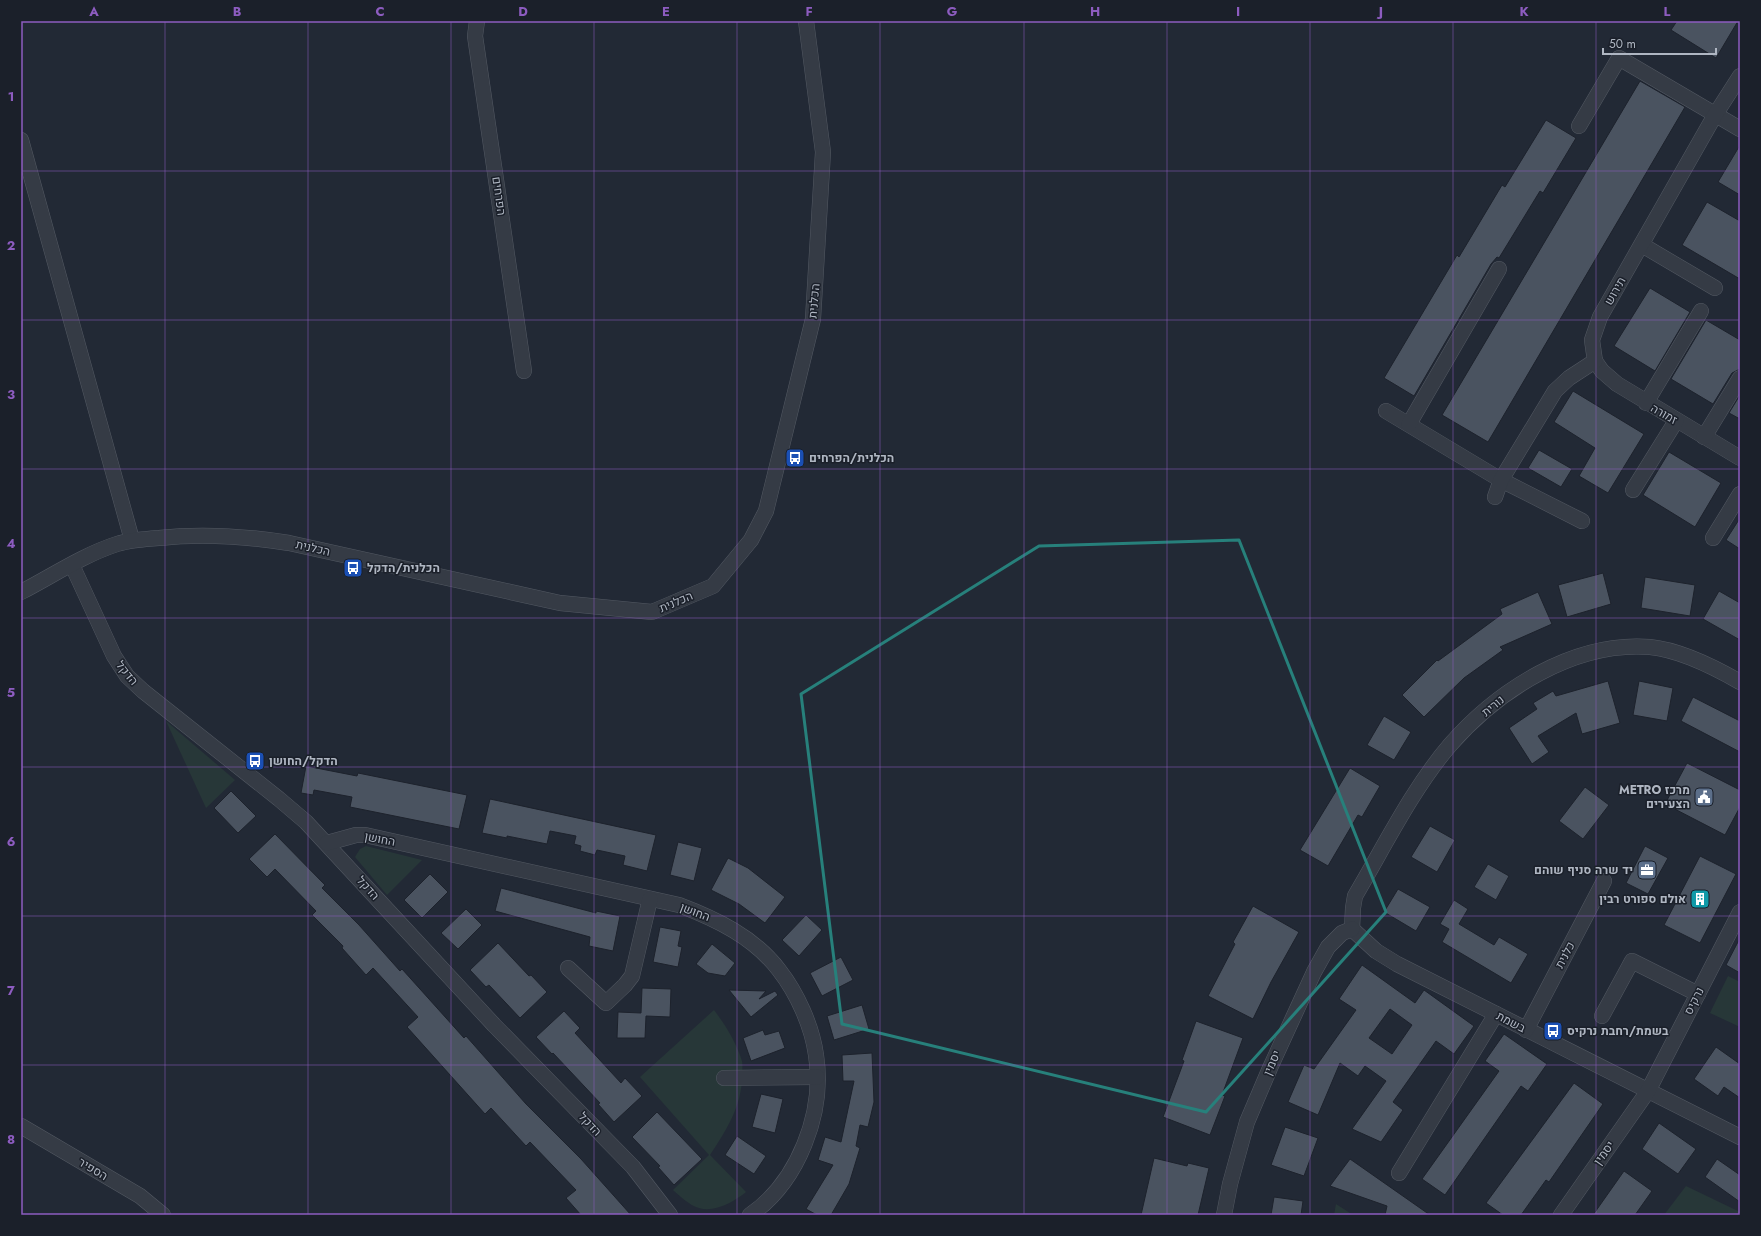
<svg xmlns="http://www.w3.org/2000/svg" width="1761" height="1236" font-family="Jost,Heebo,sans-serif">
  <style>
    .green { fill: #273738 }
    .building { fill: #4a5360; stroke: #1d222c; fill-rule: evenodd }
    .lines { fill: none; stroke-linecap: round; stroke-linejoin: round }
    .minor-casing { stroke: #535963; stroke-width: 16 }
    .minor { stroke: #353b45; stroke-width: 15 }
    .marked { fill: none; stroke: #27807b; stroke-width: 3; stroke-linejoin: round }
    .grid { fill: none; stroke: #8d5cc0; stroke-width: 1; stroke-opacity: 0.55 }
    .labels { text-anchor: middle; stroke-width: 3; stroke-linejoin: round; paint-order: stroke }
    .street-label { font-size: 12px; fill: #afb6c2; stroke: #1b202a }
    .poi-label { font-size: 12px; font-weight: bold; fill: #afb6c2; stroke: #1b202a; text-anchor: start }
    .neatline { fill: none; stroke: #8d5cc0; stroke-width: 1.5 }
    .grid-label { font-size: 13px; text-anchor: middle; font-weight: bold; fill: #8d5cc0 }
  </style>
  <rect width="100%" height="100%" fill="#222935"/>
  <g class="green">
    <polygon points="166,721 235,780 206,808"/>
    <polygon points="366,846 422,860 387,895 355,857 360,849"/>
    <polygon points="1728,976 1740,982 1740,1027 1710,1013"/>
    <path d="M714,1010C726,1026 736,1042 742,1061C743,1066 742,1072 742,1076C742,1106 726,1131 710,1155L746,1192C735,1201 715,1213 699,1208C689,1205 681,1197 673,1190L709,1155L640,1077Z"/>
    <polygon points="1686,1186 1740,1212 1740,1215 1664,1215"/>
    <polygon points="1336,1204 1353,1215 1334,1215"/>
  </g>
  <g class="building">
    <polygon points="1677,21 1738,21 1716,58 1671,30"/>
    <polygon points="1640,81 1685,107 1488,442 1442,415"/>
    <polygon points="1546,120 1576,138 1543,193 1540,191 1499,258 1497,257 1491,264 1414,396 1384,378 1457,255 1459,257 1502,185 1505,187"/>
    <polygon points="1740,145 1740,195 1718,182"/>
    <polygon points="1707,202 1740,221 1740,279 1682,245"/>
    <polygon points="1650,288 1690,312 1655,371 1614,346"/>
    <polygon points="1706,320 1740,340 1740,369 1732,373 1713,404 1671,379"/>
    <polygon points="1573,391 1644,434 1608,493 1579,476 1595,448 1554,422"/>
    <polygon points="1740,395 1740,419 1729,413"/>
    <polygon points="1539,450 1572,469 1561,487 1528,468"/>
    <polygon points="1669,452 1721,483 1695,527 1643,495"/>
    <polygon points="1740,518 1740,549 1726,540"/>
    <polygon points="1603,573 1611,604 1567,617 1558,585"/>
    <polygon points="1645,577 1695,585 1690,616 1641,608"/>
    <polygon points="1719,591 1740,603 1740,640 1703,619"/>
    <polygon points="1538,592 1552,624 1500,647 1503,650 1464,678 1424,717 1402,695 1437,660 1438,661 1502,614 1500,609"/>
    <polygon points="1608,681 1620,723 1582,734 1576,713 1538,736 1549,752 1532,764 1509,728 1537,709 1533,703 1553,691 1556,696"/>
    <polygon points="1639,681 1673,688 1667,721 1633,715"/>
    <polygon points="1693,697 1740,721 1740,752 1681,721"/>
    <polygon points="1384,716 1411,732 1394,760 1367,745"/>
    <polygon points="1687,763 1740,790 1740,807 1725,835 1665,804"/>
    <polygon points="306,766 357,776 358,773 467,795 459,829 350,807 352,797 314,790 313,795 301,793"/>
    <polygon points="1350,768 1380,786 1362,817 1358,815 1328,866 1300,850"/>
    <polygon points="1585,787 1609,805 1583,839 1559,821"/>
    <polygon points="231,791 256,816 238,833 214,808"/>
    <polygon points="490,799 656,835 647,871 623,865 625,856 597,850 595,855 580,851 581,846 574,844 576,836 550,831 547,844 507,836 507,838 482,833"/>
    <polygon points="1430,826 1455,840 1437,872 1411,857"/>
    <polygon points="275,834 325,885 322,888 359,925 400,971 402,969 464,1038 466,1036 526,1104 581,1159 631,1215 581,1215 566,1198 576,1190 530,1142 526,1146 491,1108 485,1114 407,1027 418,1017 373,968 366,975 342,948 343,946 312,915 316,911 275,869 267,877 249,859"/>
    <polygon points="678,842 702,848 694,881 670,875"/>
    <polygon points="1645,846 1668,858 1648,894 1626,883"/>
    <polygon points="1700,856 1736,874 1700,943 1664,925"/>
    <polygon points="728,858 748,868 785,897 765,923 739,904 711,890"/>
    <polygon points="1488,864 1509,876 1496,900 1474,887"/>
    <polygon points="430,874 448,892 422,918 404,900"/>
    <polygon points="501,888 596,913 596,911 620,916 613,951 589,946 590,937 495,911"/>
    <polygon points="1398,889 1430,907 1416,931 1384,912"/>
    <polygon points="1454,900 1468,909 1459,924 1494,945 1499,937 1528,954 1511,983 1442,942 1449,929 1440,924"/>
    <polygon points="1253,906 1299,932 1271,982 1253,1019 1208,996 1235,944 1233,942"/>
    <polygon points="466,909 482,925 458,949 441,933"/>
    <polygon points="806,915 822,930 799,956 782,940"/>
    <polygon points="660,927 681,931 678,946 682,947 678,967 653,962"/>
    <polygon points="1740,938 1740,973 1726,965"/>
    <polygon points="498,943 529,976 531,975 547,992 520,1018 489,985 486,987 470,970"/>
    <polygon points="712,944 735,963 725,976 708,973 696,964"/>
    <polygon points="841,957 853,980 822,996 810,973"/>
    <path d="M1362,965L1415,1003L1424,990L1474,1026L1454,1054L1436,1041L1393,1102L1403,1110L1381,1142L1352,1129L1386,1081L1365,1066L1358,1076L1340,1063L1318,1115L1288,1102L1304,1065L1314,1069L1356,1010L1339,999ZM1390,1009L1412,1025L1392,1054L1369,1038Z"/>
    <polygon points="642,988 671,989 670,1017 646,1016 645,1038 617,1038 618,1012 641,1013"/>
    <polygon points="729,990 766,991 759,999 775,991 778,995 751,1017"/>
    <polygon points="862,1005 869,1029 834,1040 827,1016"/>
    <polygon points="564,1011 580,1028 575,1033 621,1083 625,1078 642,1096 614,1122 598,1104 600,1103 553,1053 552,1054 536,1037"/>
    <polygon points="1196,1021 1243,1038 1222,1095 1225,1096 1210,1135 1163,1117 1184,1061 1182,1060"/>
    <polygon points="763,1030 765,1035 779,1031 785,1048 751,1061 743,1038"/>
    <polygon points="1504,1034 1547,1064 1528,1091 1521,1086 1445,1195 1422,1179 1499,1071 1485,1061"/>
    <polygon points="1716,1047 1740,1064 1740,1098 1724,1087 1718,1096 1694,1079"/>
    <polygon points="872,1053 874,1102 868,1127 860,1125 856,1146 860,1148 849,1184 831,1215 817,1215 806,1209 833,1165 818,1160 825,1137 841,1142 854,1081 843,1081 842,1055"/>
    <polygon points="1574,1083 1603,1104 1549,1182 1546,1180 1521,1215 1503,1215 1486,1203"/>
    <polygon points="761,1094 783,1099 775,1133 752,1127"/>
    <polygon points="657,1112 702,1159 674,1185 658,1167 660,1166 632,1137"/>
    <polygon points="1659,1123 1696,1149 1678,1174 1642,1149"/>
    <polygon points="1285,1127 1318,1138 1304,1176 1271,1165"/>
    <polygon points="737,1136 766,1156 754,1174 725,1155"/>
    <polygon points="1154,1158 1187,1166 1188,1163 1209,1168 1198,1215 1141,1215"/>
    <polygon points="1350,1159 1430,1215 1385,1215 1387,1206 1330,1186"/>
    <polygon points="1717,1159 1740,1175 1740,1202 1705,1177"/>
    <polygon points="1624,1171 1652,1191 1635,1215 1593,1215"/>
    <polygon points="1274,1197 1303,1201 1301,1215 1271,1215"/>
  </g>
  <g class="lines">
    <g class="minor-casing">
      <g id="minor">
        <polyline points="477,21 475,36 524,371"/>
        <polyline points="1579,126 1619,58 1740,129"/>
        <polyline points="21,140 132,540"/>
        <polyline points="1642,245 1715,288"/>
        <polyline points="1595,361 1602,371 1617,384 1740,458"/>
        <polyline points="1646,403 1701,311"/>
        <polyline points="1386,411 1501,480 1582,521"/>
        <polyline points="1409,424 1499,269"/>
        <polyline points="1704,437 1740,378"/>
        <polyline points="1633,490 1676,421"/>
        <polyline points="1495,497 1501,480 1555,391 1569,378 1595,361 1592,340 1600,317 1715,115 1740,76"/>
        <polyline points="1713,538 1740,494"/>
        <polyline points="72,565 114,656 127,676 143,691 279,799 306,822 494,1025 633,1167 670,1215"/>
        <path d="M21,592C52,576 83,555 117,544C130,540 144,539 159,538C203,533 245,536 289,543L560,603L652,612L713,586L751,540L766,511L813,319L823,152L806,21"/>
        <path d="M327,843L356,835H365L679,905C716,919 754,937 779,970C797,993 812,1026 816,1055C825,1113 798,1182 750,1215"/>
        <path d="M1352,929L1353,908L1355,896C1384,847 1413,788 1450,745C1498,690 1574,641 1650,647C1680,650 1714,667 1740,682"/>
        <polyline points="1352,929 1376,951 1397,964 1740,1137"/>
        <polyline points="568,968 606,1003 625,985 632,976 650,899"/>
        <polyline points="1602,1016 1632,961 1698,994"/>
        <polyline points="1526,1030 1604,881"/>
        <polyline points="724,1078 817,1077"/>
        <polyline points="21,1126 140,1196 163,1215"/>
        <polyline points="1399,1173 1496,1014"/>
        <polyline points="1224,1215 1230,1184 1247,1122 1270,1068 1314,972 1328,947 1342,933 1352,929"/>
        <polyline points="1561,1215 1648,1091 1740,912"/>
      </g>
    </g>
    <use href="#minor" class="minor"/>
  </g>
  <path class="marked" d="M1239,540L1386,912L1206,1112L842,1024L801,694L1039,546Z"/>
  <path class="grid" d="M165,21V1215M308,21V1215M451,21V1215M594,21V1215M737,21V1215M880,21V1215M1024,21V1215M1167,21V1215M1310,21V1215M1453,21V1215M1596,21V1215M21,171H1740M21,320H1740M21,469H1740M21,618H1740M21,767H1740M21,916H1740M21,1065H1740"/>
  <defs>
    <g id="bus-square" transform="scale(1)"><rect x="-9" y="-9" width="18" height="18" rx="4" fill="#1a4fb4" stroke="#1b202a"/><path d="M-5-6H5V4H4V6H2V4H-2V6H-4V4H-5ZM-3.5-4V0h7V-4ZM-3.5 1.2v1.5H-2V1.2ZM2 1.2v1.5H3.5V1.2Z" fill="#fff"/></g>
    <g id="civic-square" transform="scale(1)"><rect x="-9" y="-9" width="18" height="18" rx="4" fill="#5c6f8a" stroke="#1b202a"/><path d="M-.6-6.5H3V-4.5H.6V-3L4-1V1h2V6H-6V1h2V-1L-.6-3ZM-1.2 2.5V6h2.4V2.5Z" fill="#fff"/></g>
    <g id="office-square" transform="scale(1)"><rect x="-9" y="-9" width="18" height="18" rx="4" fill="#5c6f8a" stroke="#1b202a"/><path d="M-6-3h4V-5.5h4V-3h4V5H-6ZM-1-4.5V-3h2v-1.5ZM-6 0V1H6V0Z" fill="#fff"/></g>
    <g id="building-square" transform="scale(1)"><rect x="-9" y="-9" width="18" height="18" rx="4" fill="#0f9aa8" stroke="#1b202a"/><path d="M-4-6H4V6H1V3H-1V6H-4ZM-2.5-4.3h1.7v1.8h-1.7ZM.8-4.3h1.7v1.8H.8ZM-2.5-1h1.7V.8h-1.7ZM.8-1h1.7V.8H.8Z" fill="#fff"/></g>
  </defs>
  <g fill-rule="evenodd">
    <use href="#bus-square" x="795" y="458"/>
    <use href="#bus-square" x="353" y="568"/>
    <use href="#bus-square" x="255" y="761"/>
    <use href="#civic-square" x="1704" y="797"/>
    <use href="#office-square" x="1647" y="870"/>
    <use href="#building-square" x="1700" y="899"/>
    <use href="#bus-square" x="1553" y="1031"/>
  </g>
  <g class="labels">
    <g class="street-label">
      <text transform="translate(499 196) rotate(82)" y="4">הפרחים</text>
      <text transform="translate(1615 291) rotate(-60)" y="4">תירוש</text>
      <text transform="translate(814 301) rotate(-85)" y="4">הכלנית</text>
      <text transform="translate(1664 414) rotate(30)" y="4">זמורה</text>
      <text transform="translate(313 548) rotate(13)" y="4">הכלנית</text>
      <text transform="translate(676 602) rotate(-23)" y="4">הכלנית</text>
      <text transform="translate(127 673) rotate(51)" y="4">הדקל</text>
      <text transform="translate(1493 706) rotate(-40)" y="4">נורית</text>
      <text transform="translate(380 839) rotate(11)" y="4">החושן</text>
      <text transform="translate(368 888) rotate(48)" y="4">הדקל</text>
      <text transform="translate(695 912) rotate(21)" y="4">החושן</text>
      <text transform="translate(1565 955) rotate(-62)" y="4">כלנית</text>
      <text transform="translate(1694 1001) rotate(-63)" y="4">נרקיס</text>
      <text transform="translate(1511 1022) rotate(27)" y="4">בשמת</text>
      <text transform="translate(1272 1063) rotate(-66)" y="4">יסמין</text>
      <text transform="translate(590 1124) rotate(46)" y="4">הדקל</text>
      <text transform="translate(1604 1153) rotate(-55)" y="4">יסמין</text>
      <text transform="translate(93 1169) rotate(31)" y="4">הספיר</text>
    </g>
    <g class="poi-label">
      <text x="809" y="462">הכלנית/הפרחים</text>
      <text x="367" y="572">הכלנית/הדקל</text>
      <text x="269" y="765">הדקל/החושן</text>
      <text x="1690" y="794" text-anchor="end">METRO מרכז<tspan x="1690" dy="14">הצעירים</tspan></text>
      <text x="1633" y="874" text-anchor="end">יד שרה סניף שוהם</text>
      <text x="1686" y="903" text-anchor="end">אולם ספורט רבין</text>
      <text x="1567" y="1035">בשמת/רחבת נרקיס</text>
    </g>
  </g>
  <rect width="1761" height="1236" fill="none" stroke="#1b202a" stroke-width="44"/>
  <path d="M1603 48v6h113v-6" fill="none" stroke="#afb6c2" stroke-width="2"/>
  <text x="1609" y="48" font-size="12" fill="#afb6c2" stroke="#1b202a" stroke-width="3" paint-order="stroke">50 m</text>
  <rect x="22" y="22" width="1717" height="1192" class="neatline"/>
  <g class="grid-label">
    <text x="94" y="16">A</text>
    <text x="237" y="16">B</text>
    <text x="380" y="16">C</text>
    <text x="523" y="16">D</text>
    <text x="666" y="16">E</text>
    <text x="809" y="16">F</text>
    <text x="952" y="16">G</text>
    <text x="1095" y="16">H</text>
    <text x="1238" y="16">I</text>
    <text x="1381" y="16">J</text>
    <text x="1524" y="16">K</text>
    <text x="1667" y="16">L</text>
    <text x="11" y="101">1</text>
    <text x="11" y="250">2</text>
    <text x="11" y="399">3</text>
    <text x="11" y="548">4</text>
    <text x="11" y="697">5</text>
    <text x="11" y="846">6</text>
    <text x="11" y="995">7</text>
    <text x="11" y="1144">8</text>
  </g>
</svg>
